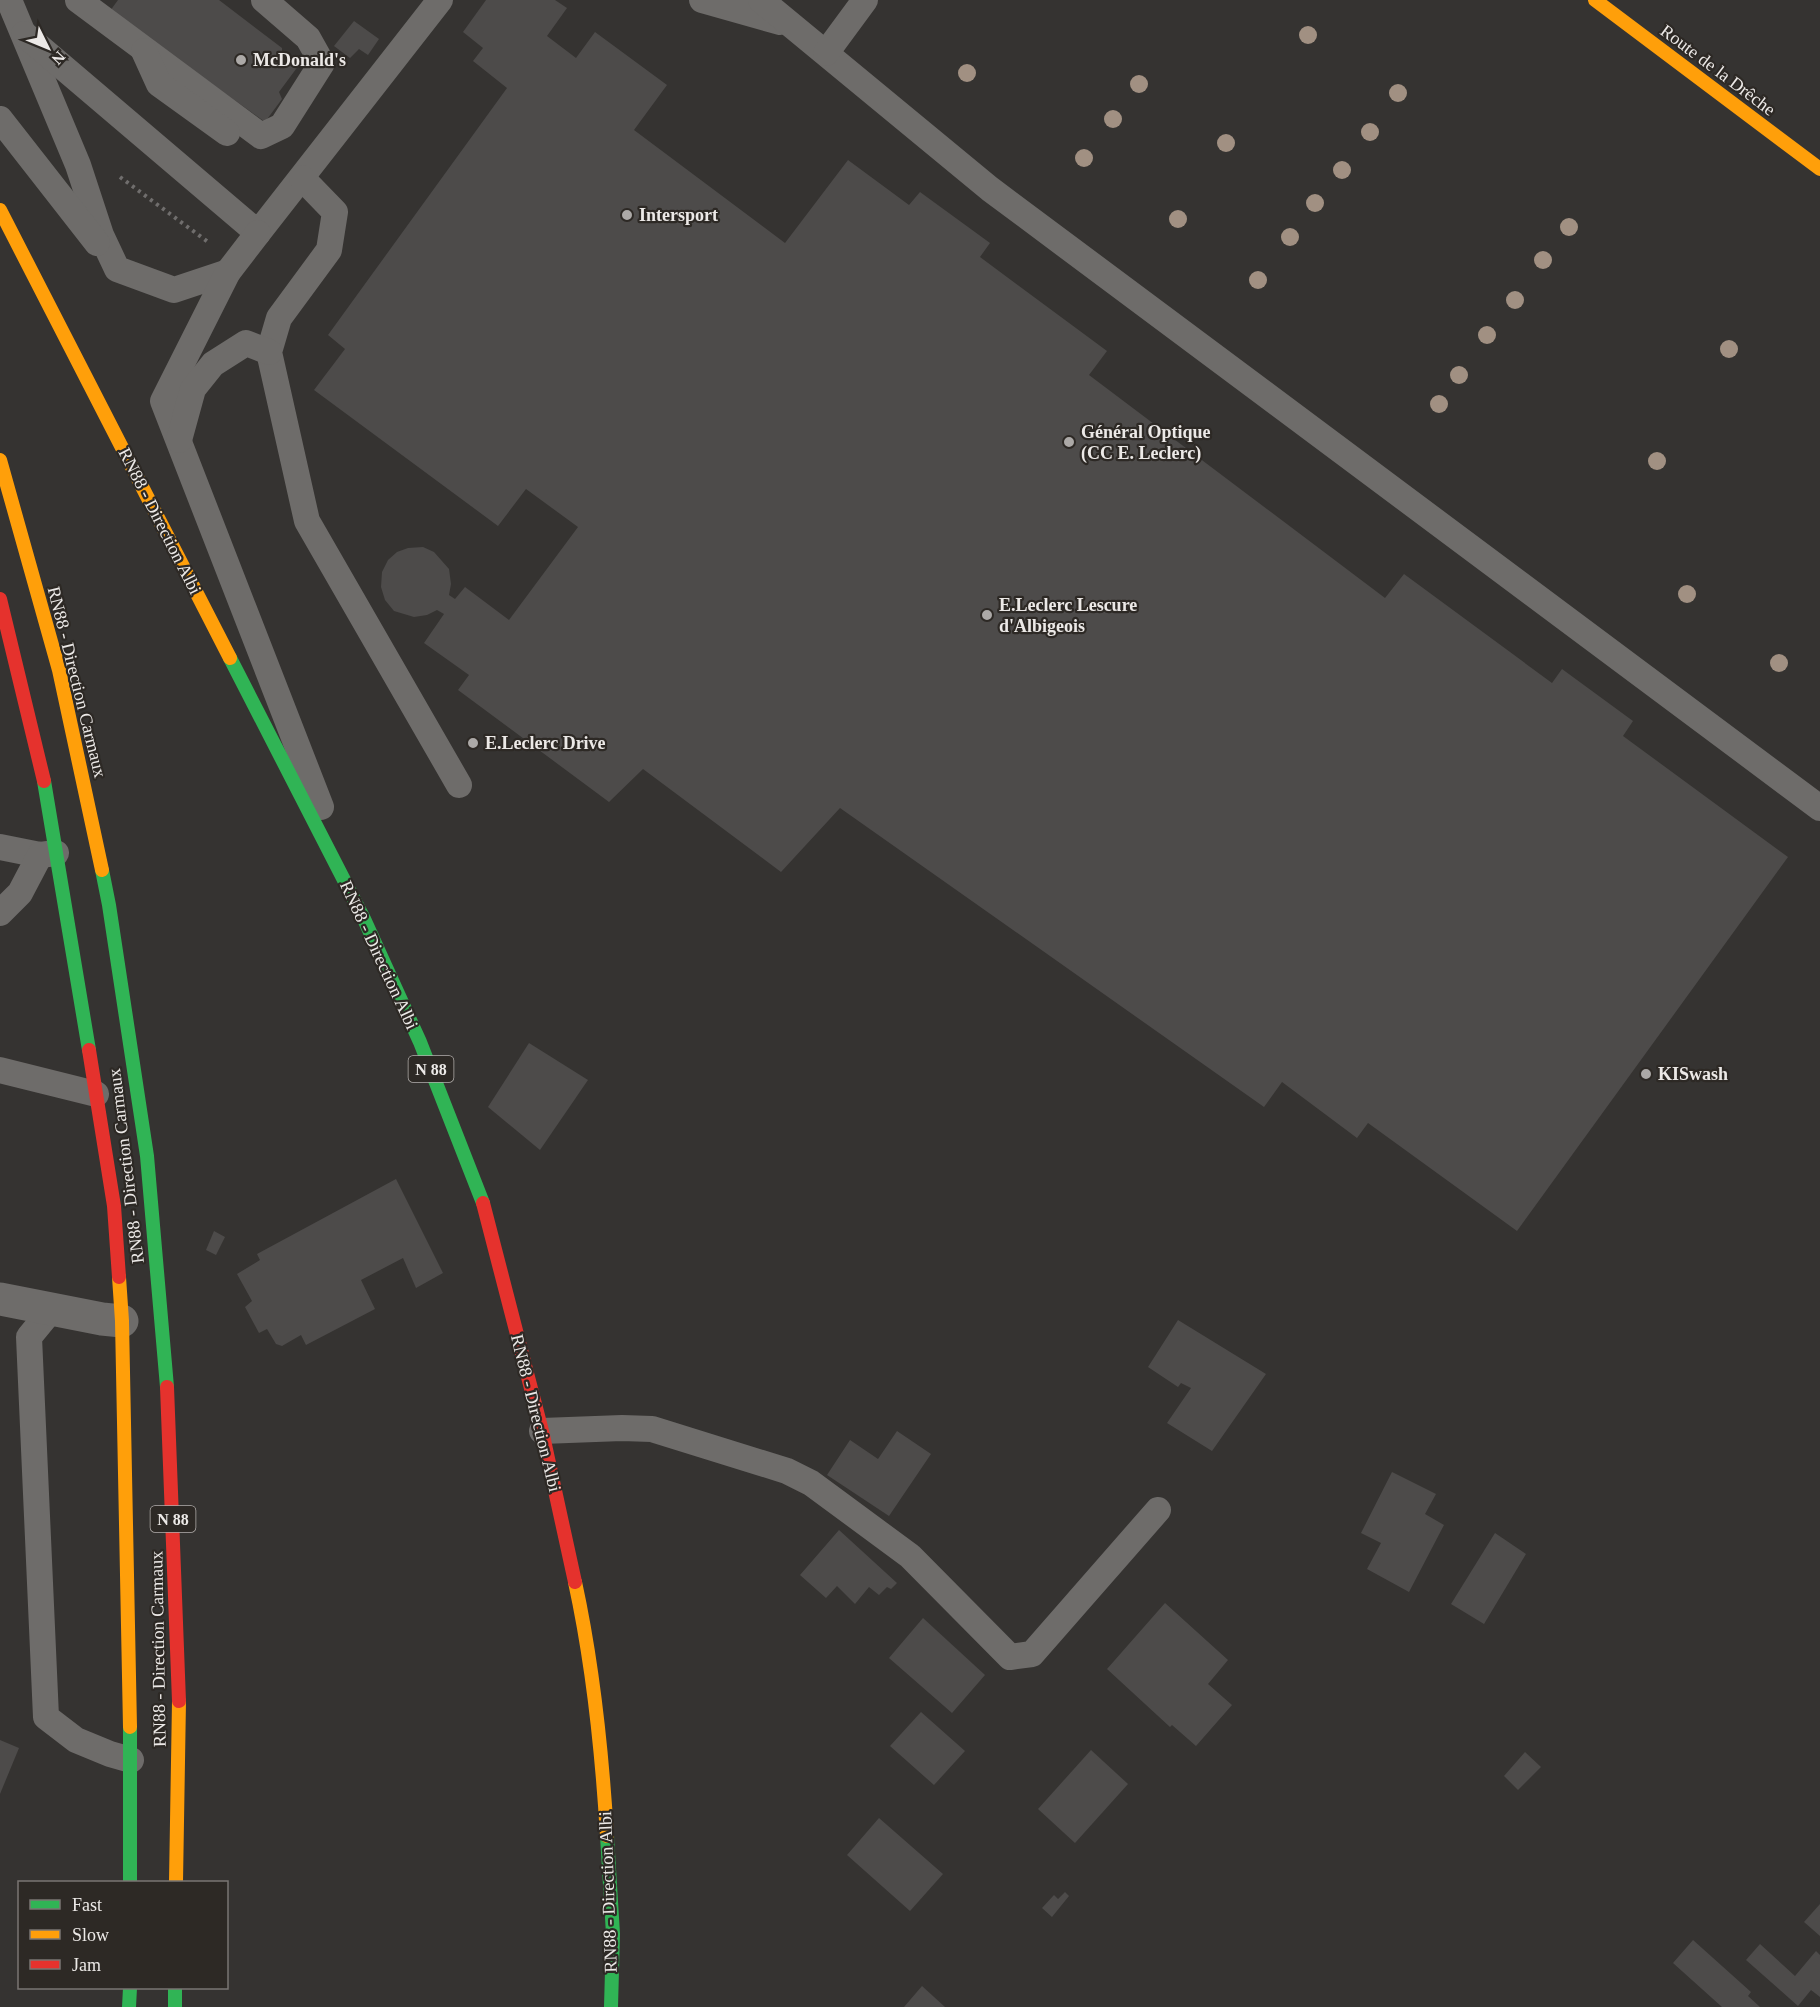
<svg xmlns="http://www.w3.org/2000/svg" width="1820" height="2007" font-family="Georgia,serif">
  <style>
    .building { fill: #4d4b4a }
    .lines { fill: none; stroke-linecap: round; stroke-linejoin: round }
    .path { stroke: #706e6d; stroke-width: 4; stroke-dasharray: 3 4.5; stroke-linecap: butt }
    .lane { stroke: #6e6c6a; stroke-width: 26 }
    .street { stroke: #6e6c6a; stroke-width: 33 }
    .fast { stroke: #30b455; stroke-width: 14 }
    .slow { stroke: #ff9f0a; stroke-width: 14 }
    .jam { stroke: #e5322d; stroke-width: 14 }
    .tree { fill: #a19082 }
    .poi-dot { fill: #aca9a7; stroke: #2d2925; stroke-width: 2 }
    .labels { text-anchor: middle; stroke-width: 4.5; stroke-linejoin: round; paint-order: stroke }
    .shield { fill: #2d2925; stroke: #b3afad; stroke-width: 1.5 }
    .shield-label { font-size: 16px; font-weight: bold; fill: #ece9e7 }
    .poi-label { font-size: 18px; font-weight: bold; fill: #ece9e7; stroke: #2d2925; text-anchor: start }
    .street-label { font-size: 18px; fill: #ece9e7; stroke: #2d2925 }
  </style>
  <rect width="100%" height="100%" fill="#353331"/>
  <g class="building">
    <polygon points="118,0 219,0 282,48 282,52 299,65 279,92 282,99 265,122 110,11"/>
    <polygon points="486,0 555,0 567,8 547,36 576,58 595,32 667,85 634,130 785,243 848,160 909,205 920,192 990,243 980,257 1107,351 1089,375 1385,598 1404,574 1552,683 1562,669 1633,721 1623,736 1788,857 1517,1231 1368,1123 1357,1138 1282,1082 1264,1107 840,808 781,872 643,769 609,802 458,690 469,675 424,643 444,614 437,610 427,615 414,617 394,611 385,600 381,587 382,572 388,560 397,552 408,548 423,547 434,552 449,569 451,584 449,595 455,599 465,587 509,620 578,527 526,489 498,526 314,390 345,349 328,335 507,88 473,61 483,48 463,32"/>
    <polygon points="354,21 379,39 368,55 359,49 350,58 334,46"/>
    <polygon points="529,1043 588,1080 540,1150 488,1107"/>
    <polygon points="396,1179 443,1273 416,1288 403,1258 361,1280 375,1309 306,1345 301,1335 282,1346 276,1344 267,1329 259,1333 245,1307 252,1301 237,1274 260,1260 257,1254"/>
    <polygon points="214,1231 225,1237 216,1255 206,1250"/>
    <polygon points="1178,1320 1266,1374 1212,1451 1167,1423 1191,1388 1181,1383 1178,1387 1148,1367"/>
    <polygon points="897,1431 931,1454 889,1516 827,1475 850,1440 878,1459"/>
    <polygon points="1392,1472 1436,1494 1425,1514 1444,1525 1409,1592 1367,1569 1381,1543 1361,1533"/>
    <polygon points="839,1530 897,1583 891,1589 887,1587 879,1595 869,1587 855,1604 837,1586 826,1598 800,1575"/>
    <polygon points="1495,1533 1526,1554 1484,1624 1451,1604"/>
    <polygon points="1165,1603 1228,1660 1208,1684 1232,1705 1196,1746 1172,1725 1170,1727 1107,1669"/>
    <polygon points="923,1618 985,1675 952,1713 889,1658"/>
    <polygon points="921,1712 965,1751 934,1785 890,1746"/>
    <polygon points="0,1740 19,1748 0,1794"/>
    <polygon points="1091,1750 1128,1784 1075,1843 1038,1809"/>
    <polygon points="1525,1752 1541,1767 1518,1790 1504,1776"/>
    <polygon points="879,1818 943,1874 910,1911 847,1855"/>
    <polygon points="1065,1892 1069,1896 1052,1917 1042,1908 1054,1895 1058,1899"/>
    <polygon points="1820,1904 1820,1936 1804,1922"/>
    <polygon points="1693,1940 1751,1992 1748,1996 1760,2007 1722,2007 1673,1963"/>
    <polygon points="1760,1944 1795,1976 1816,1951 1820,1955 1820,1997 1811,1990 1798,2006 1746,1960"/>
    <polygon points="922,1986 945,2007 904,2007"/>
  </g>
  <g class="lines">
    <polyline class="path" points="120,177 208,242"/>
    <g class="lane">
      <polyline points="9,0 78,165 101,235 117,269 174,290 228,272"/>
      <polyline points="78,0 261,136 282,126 322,63 308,38 264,0"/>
      <polyline points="702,0 780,22"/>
      <polyline points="761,0 990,189 1820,808"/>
      <polyline points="24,34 258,233 440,0"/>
      <polyline points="144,51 159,84 227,133"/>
      <polyline points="826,53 865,0"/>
      <polyline points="0,119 97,243"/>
      <polyline points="302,178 335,212 329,250 279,318 269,352 307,521 459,785"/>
      <polyline points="258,233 228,272 163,401 321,807"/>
      <polyline points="179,440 193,389 213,364 246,343 269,352"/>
      <polyline points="0,847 40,855 56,853"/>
      <polyline points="0,913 20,893 40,855"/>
      <polyline points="0,1070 96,1094"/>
      <polyline points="52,1309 29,1337 46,1717 76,1740 110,1754 131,1760"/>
      <polyline points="542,1431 622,1428 652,1429 787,1471 811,1483 910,1556 1010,1657 1032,1654 1158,1510"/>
    </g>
    <polyline class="street" points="0,1299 102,1319 122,1321"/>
    <g class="fast">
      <polyline points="230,658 364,919 420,1042 483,1203"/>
      <polyline points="44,781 89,1050"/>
      <polyline points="102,870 109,905 147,1156 167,1387"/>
      <polyline points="607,1836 613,1934 611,2007"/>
      <polyline points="130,1882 130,1727"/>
      <polyline points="175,1988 175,2007"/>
      <polyline points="129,2007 130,1988"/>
    </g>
    <g class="slow">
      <polyline points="1595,0 1820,169"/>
      <polyline points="0,210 230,658"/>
      <polyline points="0,460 59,670 102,870"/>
      <polyline points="119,1277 122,1321 130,1727"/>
      <path d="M575,1582C593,1665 602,1751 607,1836"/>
      <polyline points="176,1882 179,1701"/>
    </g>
    <g class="jam">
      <polyline points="0,599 44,781"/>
      <polyline points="89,1050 114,1206 119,1277"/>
      <polyline points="483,1203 542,1431 575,1582"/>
      <polyline points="167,1387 179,1701"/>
    </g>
  </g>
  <g class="tree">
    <circle cx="1308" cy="35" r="9"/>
    <circle cx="967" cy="73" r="9"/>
    <circle cx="1139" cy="84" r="9"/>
    <circle cx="1398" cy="93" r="9"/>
    <circle cx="1113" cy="119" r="9"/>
    <circle cx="1370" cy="132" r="9"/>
    <circle cx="1226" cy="143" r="9"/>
    <circle cx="1084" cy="158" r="9"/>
    <circle cx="1342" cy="170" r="9"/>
    <circle cx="1315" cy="203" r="9"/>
    <circle cx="1178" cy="219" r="9"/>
    <circle cx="1569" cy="227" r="9"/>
    <circle cx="1290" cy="237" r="9"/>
    <circle cx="1543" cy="260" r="9"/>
    <circle cx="1258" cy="280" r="9"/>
    <circle cx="1515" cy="300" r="9"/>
    <circle cx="1487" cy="335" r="9"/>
    <circle cx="1729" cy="349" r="9"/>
    <circle cx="1459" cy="375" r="9"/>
    <circle cx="1439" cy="404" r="9"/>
    <circle cx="1657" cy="461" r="9"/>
    <circle cx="1687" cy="594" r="9"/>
    <circle cx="1779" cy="663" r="9"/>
  </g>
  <g class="poi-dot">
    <circle cx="241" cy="60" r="6"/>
    <circle cx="627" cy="215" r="6"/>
    <circle cx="1069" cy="442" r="6"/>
    <circle cx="987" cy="615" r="6"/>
    <circle cx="473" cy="743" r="6"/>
    <circle cx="1646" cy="1074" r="6"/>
  </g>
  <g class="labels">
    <g class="shield">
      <rect x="408.5" y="1056" width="45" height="26" rx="4.5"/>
      <rect x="150.5" y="1506" width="45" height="26" rx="4.5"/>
    </g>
    <g class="shield-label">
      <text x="431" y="1075">N 88</text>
      <text x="173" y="1525">N 88</text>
    </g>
    <g class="poi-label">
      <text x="253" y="66">McDonald's</text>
      <text x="639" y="221">Intersport</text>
      <text x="1081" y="438">Général Optique<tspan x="1081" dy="21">(CC E. Leclerc)</tspan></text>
      <text x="999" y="611">E.Leclerc Lescure<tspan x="999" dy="21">d'Albigeois</tspan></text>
      <text x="485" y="749">E.Leclerc Drive</text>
      <text x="1658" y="1080">KISwash</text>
    </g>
    <g class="street-label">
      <text transform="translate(1718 70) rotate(37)" y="6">Route de la Drêche</text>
      <text transform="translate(160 521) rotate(63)" y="6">RN88 - Direction Albi</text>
      <text transform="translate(77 682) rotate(76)" y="6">RN88 - Direction Carmaux</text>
      <text transform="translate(379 955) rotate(65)" y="6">RN88 - Direction Albi</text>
      <text transform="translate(126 1166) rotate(-97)" y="6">RN88 - Direction Carmaux</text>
      <text transform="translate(536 1413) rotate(76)" y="6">RN88 - Direction Albi</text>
      <text transform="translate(158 1649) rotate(-91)" y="6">RN88 - Direction Carmaux</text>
      <text transform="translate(608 1892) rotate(-92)" y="6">RN88 - Direction Albi</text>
    </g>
  </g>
  <rect x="18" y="1881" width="210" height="108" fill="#2d2925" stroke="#797673" stroke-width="1.5"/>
  <rect x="30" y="1900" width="30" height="9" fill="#30b455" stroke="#797673" stroke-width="1.5"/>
  <text x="72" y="1911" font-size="18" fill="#ece9e7">Fast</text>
  <rect x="30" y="1930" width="30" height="9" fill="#ff9f0a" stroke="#797673" stroke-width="1.5"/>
  <text x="72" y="1941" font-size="18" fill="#ece9e7">Slow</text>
  <rect x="30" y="1960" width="30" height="9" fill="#e5322d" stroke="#797673" stroke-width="1.5"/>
  <text x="72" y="1971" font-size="18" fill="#ece9e7">Jam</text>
  <g transform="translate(48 48) rotate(133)" stroke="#2d2925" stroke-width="4.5" paint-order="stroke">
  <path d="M0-4.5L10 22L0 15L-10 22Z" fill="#ece9e7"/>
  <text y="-9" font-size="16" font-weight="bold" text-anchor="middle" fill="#ece9e7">N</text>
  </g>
</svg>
